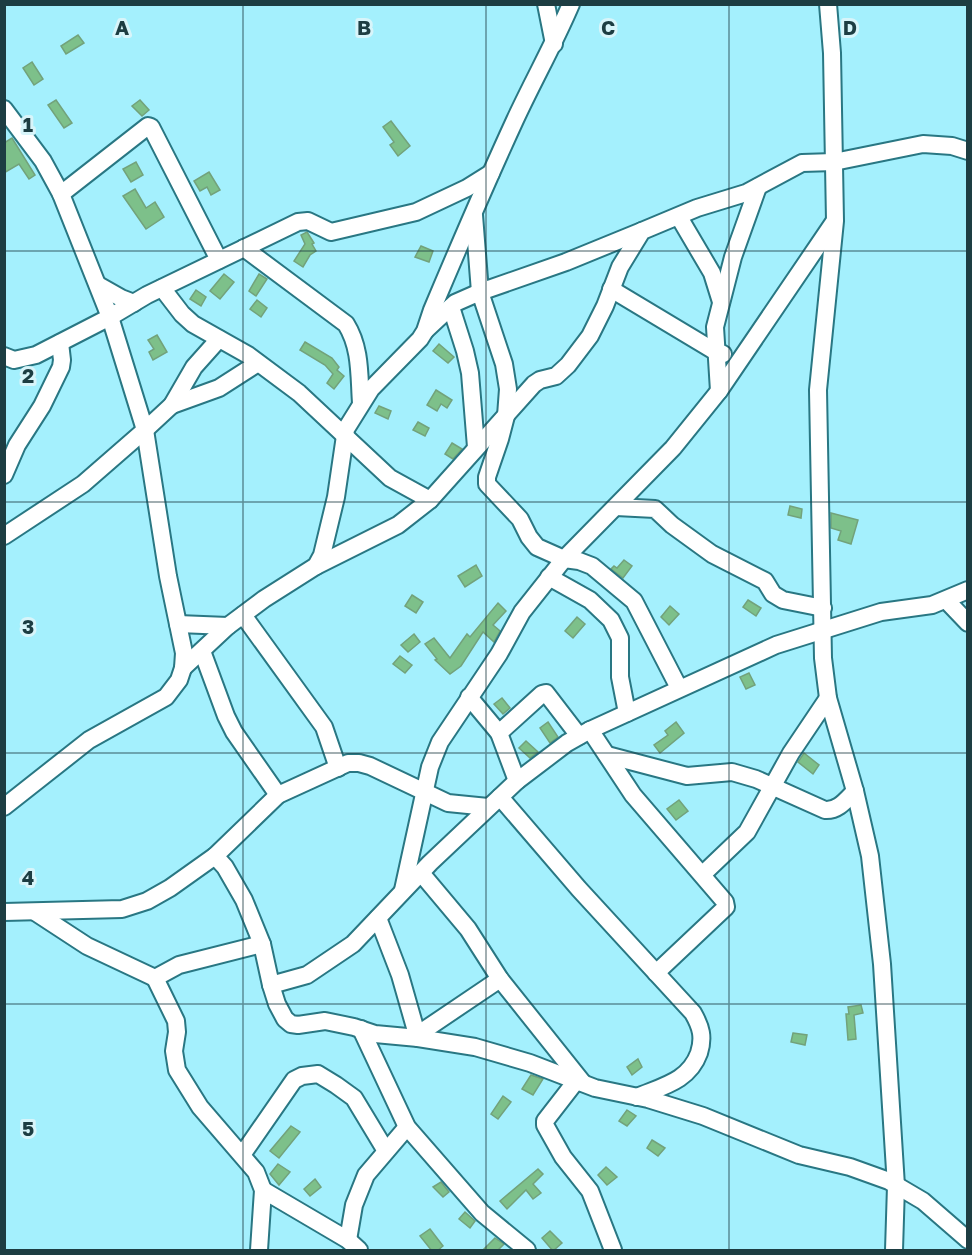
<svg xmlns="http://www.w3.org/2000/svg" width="972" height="1255" font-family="'Golos Text',sans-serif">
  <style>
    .building { fill: #7dc08a; stroke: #72a27b; stroke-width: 1.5 }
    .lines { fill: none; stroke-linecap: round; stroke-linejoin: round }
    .minor-casing { stroke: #297783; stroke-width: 20 }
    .minor { stroke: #fff; stroke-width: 16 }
    .grid { fill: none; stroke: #1d3d42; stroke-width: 1.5; stroke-opacity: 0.55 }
    .grid-label { font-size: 20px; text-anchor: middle; font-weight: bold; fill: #1d3d42; stroke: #d8f5fa; stroke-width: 6; stroke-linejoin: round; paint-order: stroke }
  </style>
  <rect width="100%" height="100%" fill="#a4f0fd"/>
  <g class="building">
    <polygon points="78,35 84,43 66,54 61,46"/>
    <polygon points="32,62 43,79 34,85 23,68"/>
    <polygon points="56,100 72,123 64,128 48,105"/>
    <polygon points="140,100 149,110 142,116 132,106"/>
    <polygon points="391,121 410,146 398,156 390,145 394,142 383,127"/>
    <polygon points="12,138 35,175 29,179 19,164 4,173 4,143"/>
    <polygon points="136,162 143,175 131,182 123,169"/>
    <polygon points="209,172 220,190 211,195 207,187 200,191 194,181"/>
    <polygon points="135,189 146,208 155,202 164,217 146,229 123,196"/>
    <polygon points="307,232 314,243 312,244 316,251 310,255 303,267 294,261 305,244 301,235"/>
    <polygon points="421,246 433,251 429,262 415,257"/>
    <polygon points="224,274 234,282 220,299 210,291"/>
    <polygon points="259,274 267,279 256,296 249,291"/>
    <polygon points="196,290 206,297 201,306 190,299"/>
    <polygon points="257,300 267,308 261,317 250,309"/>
    <polygon points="157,335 167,352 153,360 149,352 154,349 148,340"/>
    <polygon points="305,342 332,358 339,367 337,370 344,376 334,389 327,383 333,374 325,365 300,350"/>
    <polygon points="439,344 454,357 448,363 433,351"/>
    <polygon points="436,390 452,400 447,408 441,404 437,411 427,405"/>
    <polygon points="379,406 391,411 388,419 375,413"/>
    <polygon points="418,422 429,428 425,436 413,430"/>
    <polygon points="452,443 462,449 453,459 445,454"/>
    <polygon points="790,506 802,509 801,518 788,515"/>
    <polygon points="831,513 858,520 851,544 838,540 841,531 831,528"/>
    <polygon points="624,560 632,566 623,578 611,569 614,566 617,568"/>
    <polygon points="476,565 482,576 465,587 458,576"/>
    <polygon points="412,595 423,602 416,613 405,606"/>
    <polygon points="748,600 761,608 756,616 743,607"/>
    <polygon points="498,603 506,611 493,625 500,631 494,642 483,632 461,666 450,674 435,660 437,659 425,644 434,638 450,658 467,634 470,637"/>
    <polygon points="670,606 679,614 669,625 661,617"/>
    <polygon points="577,617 585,624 573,638 565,631"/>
    <polygon points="414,634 420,642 408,652 401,645"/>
    <polygon points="400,656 412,665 405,673 393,664"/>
    <polygon points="749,673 755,685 746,689 740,677"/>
    <polygon points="502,698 510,708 503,714 494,704"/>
    <polygon points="548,722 558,737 550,743 540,728"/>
    <polygon points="676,722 684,733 660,753 654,745 668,735 665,731"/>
    <polygon points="526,741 538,752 530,758 519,748"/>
    <polygon points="804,753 819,765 813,774 798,762"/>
    <polygon points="679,800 688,811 676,820 667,809"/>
    <polygon points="861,1005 863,1013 854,1015 856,1039 848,1040 846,1014 849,1014 848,1007"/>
    <polygon points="793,1033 807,1035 805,1045 791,1042"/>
    <polygon points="638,1059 642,1067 632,1075 627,1067"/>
    <polygon points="531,1075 543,1079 533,1095 522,1089"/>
    <polygon points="503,1096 511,1102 498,1119 491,1114"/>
    <polygon points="627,1110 636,1116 627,1126 619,1121"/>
    <polygon points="291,1126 300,1132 279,1158 270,1151"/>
    <polygon points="652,1140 665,1148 658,1156 647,1148"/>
    <polygon points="278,1164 290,1172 279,1185 270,1174"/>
    <polygon points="606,1167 617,1177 607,1185 598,1175"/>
    <polygon points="538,1169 543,1174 533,1184 541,1193 533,1199 526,1190 507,1209 500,1201"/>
    <polygon points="315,1179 321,1187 310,1196 304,1189"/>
    <polygon points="441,1182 449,1192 443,1197 433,1187"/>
    <polygon points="465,1212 475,1221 470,1228 459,1219"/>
    <polygon points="430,1229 443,1246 437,1251 432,1251 420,1236"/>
    <polygon points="550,1231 562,1243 553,1251 542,1238"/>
    <polygon points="495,1238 504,1244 497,1251 482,1251"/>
  </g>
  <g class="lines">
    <g class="minor-casing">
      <g id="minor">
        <polyline points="546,4 554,44"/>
        <polyline points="828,4 832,53 835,221 818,390 823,658 828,698 855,791 870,856 882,964 896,1186 894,1250"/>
        <polyline points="4,109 43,161 61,194 110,317 145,430 168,576 184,653 183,668 179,680 166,697 89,740 4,807"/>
        <polyline points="61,194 148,126 151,127 219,260"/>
        <polyline points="474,215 480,292 504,364 508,389 506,416 500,439 487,477 487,484 520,519 529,537 537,547 564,559 579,561 592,566 634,601 679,688"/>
        <polyline points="679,217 712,273 721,302"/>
        <path d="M244,248L346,324C361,348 359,375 361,403"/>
        <polyline points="98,285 121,298 134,303"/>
        <polyline points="162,288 182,314 193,324 248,355 299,393 390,478 430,500"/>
        <polyline points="611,289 711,349 723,354"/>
        <polyline points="451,307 465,351 470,373 476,447"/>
        <polyline points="426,330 455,303 480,292 566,262 642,231"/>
        <polyline points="4,356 14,360 36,355 110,317 147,295 298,222 308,221 331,232 416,212 467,188 491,173"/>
        <polyline points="719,391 715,327 733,257 758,187"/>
        <polyline points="172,405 219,388 258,363"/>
        <polyline points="4,475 17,445 42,406 61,367 62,360 60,343"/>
        <polyline points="616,507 655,509 672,525 712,554 765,581 773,594 783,600 823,608"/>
        <polyline points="4,536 83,484 145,430 172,405 194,367 219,339"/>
        <polyline points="316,566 398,525 430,500 534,384 540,380 556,376 568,365 590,336 605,306 620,267 642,231 697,208 746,193 802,163 834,162 923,144 952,146 968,151"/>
        <polyline points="549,577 590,600 611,620 620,638 620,677 627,713"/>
        <polyline points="946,600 968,623"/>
        <polyline points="243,615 324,727 338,768"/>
        <polyline points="178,624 228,626"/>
        <polyline points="202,651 226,716 234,732 278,795"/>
        <path d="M183,668L228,626L264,599L316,566L322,555L336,497L346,429L371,389L420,339L425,331L432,310C459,246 486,183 515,120C533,81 554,44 571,4"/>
        <polyline points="469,697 499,733 517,781"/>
        <polyline points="590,730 633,795 725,902 726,907 656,973"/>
        <polyline points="499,733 542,694 546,693 579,736"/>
        <path d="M607,755L687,776L732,772L756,779L825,810C838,811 846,800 855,791"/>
        <path d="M500,797L579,889L693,1013C701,1027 704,1037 699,1053C689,1081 663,1086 637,1097"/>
        <polyline points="215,856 225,867 244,900 262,944 271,985 277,1004 285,1019 291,1024 298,1025 325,1021 354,1027 375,1034 418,1038 475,1047 530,1063 595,1088 648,1099 703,1116 799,1155 850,1167 889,1181 923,1201 968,1240"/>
        <polyline points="421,873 468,929 500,979 583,1083"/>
        <polyline points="703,874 747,832 791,753 828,698"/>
        <polyline points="403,890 430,767 440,742 499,654 522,612 564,559 673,448 719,391 834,222"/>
        <polyline points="4,912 122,909 147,901 170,888 215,856 278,795 348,763 359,763 370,766 448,803 488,807"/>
        <polyline points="35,912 87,946 155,978 179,965 262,944"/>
        <polyline points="378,918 400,975 418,1038"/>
        <polyline points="155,978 176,1021 177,1032 174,1051 177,1070 200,1107 256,1172 263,1190 259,1250"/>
        <polyline points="271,985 307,975 353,944 430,863 517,781 567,743 590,730 776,645 881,612 932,605 968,590"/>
        <polyline points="361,1029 407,1127 482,1213 527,1250"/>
        <polyline points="417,1035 500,979"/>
        <polyline points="576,1081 545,1121 545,1125 563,1157 590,1191 613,1250"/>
        <polyline points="242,1155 294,1080 302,1076 318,1074 336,1085 354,1098 386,1151"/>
        <polyline points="263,1190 348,1240 359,1250"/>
        <polyline points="348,1240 354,1205 366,1175 407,1127"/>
      </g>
    </g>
    <use href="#minor" class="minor"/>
  </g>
  <path class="grid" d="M243,4V1250M486,4V1250M729,4V1250M4,251H968M4,502H968M4,753H968M4,1004H968"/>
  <g class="grid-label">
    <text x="122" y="35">A</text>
    <text x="364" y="35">B</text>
    <text x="608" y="35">C</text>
    <text x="850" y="35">D</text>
    <text x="28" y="132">1</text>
    <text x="28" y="383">2</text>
    <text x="28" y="634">3</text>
    <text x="28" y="885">4</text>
    <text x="28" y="1136">5</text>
  </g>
  <rect width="972" height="1255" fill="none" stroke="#1d3d42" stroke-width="12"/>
</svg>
